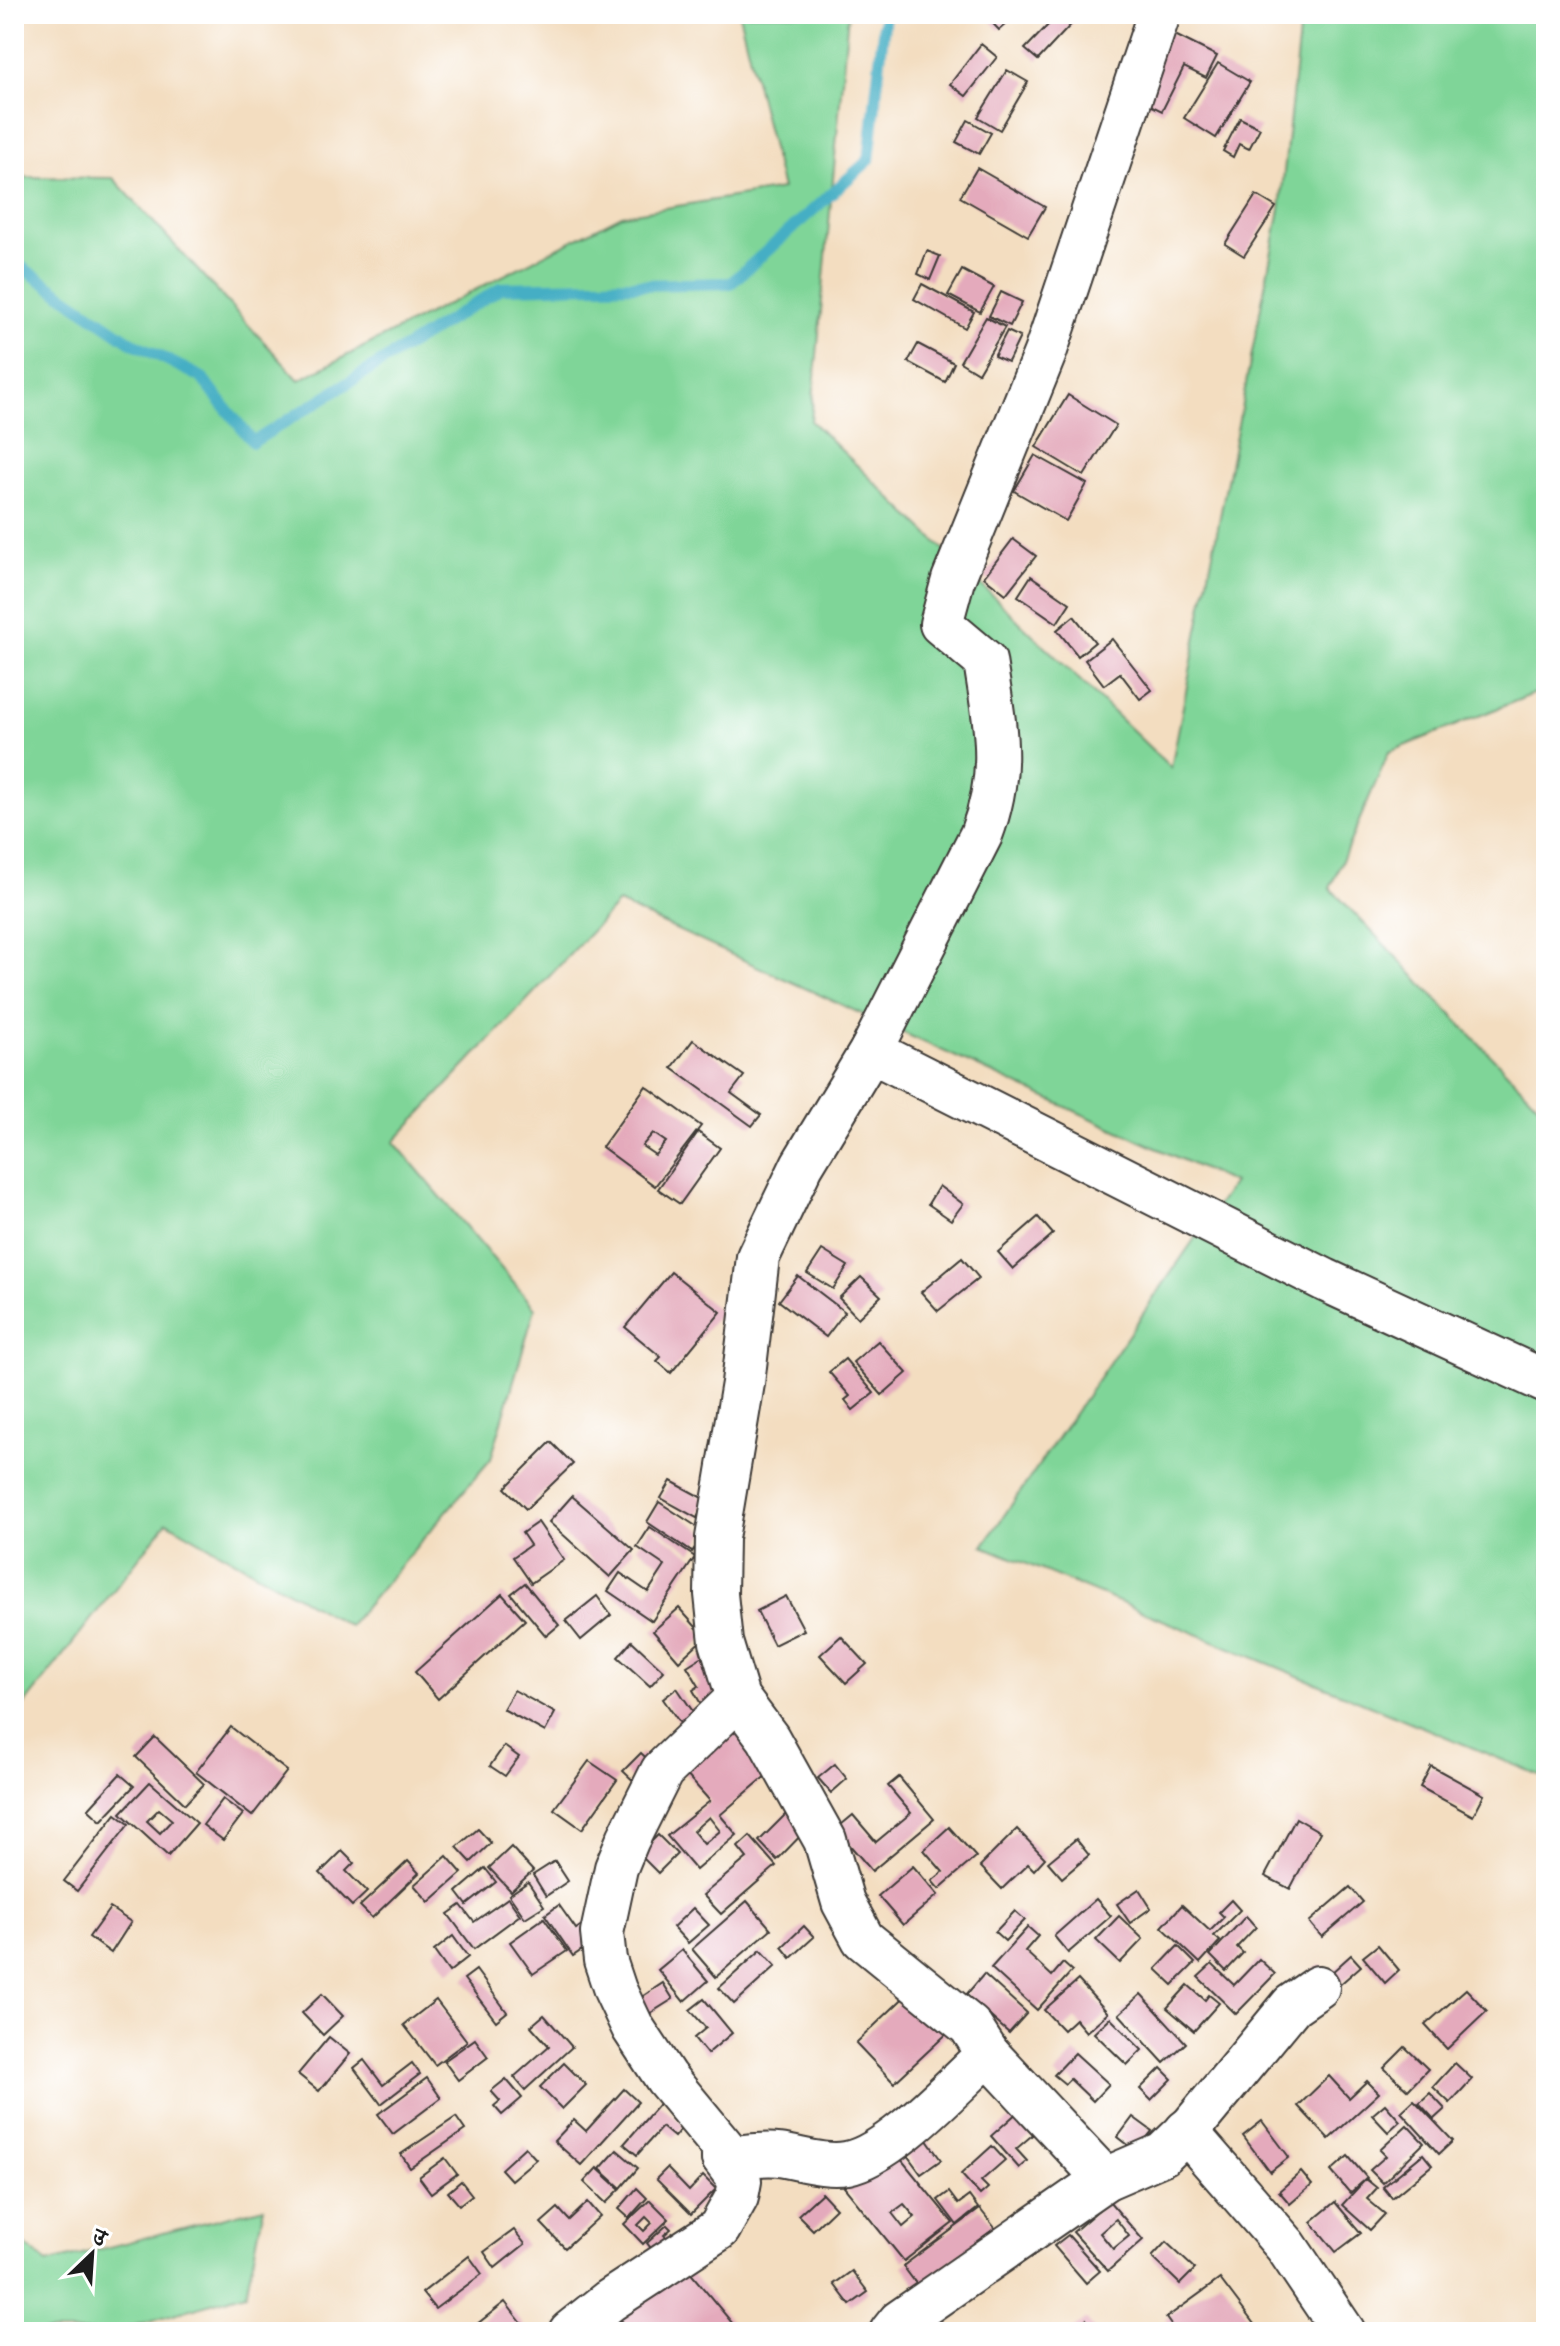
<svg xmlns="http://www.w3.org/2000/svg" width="1560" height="2346" font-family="Dekko,'Playpen Sans Deva',sans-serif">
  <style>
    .grass { fill: #7fd598; stroke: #4e785a; stroke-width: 2 }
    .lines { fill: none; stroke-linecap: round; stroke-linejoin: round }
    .stream { stroke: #44aec4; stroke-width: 12 }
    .building { fill: #e4aabc; fill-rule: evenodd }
    .street-casing { stroke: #3c3935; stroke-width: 46 }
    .street { stroke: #fff; stroke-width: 42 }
  </style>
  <rect width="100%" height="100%" fill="#fff"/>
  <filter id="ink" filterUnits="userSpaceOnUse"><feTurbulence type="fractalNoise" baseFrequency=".0125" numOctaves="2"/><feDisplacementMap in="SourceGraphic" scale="16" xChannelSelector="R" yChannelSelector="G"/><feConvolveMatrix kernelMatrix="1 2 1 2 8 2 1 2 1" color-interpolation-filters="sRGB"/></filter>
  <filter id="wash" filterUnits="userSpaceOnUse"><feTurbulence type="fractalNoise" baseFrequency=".006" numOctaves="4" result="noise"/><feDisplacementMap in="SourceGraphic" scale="32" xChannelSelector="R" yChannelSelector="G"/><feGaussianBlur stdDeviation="1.8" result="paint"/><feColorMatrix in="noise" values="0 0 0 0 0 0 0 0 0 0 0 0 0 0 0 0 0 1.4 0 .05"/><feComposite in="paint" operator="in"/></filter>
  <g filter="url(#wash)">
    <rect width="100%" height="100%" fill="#f3ddc0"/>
    <g class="grass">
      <polygon points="739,14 848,14 811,421 1171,768 1280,209 1301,14 1546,14 1546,689 1389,752 1330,888 1546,1113 1546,1778 983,1546 1233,1183 618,903 394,1142 535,1308 491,1459 349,1626 167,1522 14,1718 14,177 113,178 299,380 622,215 782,189"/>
      <polygon points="264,2207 246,2293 112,2332 14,2332 14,2236 47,2263"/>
    </g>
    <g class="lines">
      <polyline class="stream" points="14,262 131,342 201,377 253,442 501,288 731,283 869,160 885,14"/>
    </g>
    <g id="blocks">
      <g class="building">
        <polygon points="984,14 1017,14 999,30"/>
        <polygon points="1042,14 1077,14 1079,16 1038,60 1025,49 1051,22"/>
        <polygon points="1169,32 1217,56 1206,78 1184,67 1162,111 1136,98"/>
        <polygon points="981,44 997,57 966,96 950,84"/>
        <polygon points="1218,63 1250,82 1216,138 1184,118"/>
        <polygon points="1007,70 1028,82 1000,130 978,117"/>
        <polygon points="1240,118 1260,128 1249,149 1239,144 1233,157 1223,151"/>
        <polygon points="968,120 991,133 979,154 956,142"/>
        <polygon points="977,168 1045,207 1028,236 960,197"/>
        <polygon points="1256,195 1276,207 1244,256 1225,244"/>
        <polygon points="927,251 940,256 930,280 918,274"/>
        <polygon points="962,270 994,287 980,312 948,295"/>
        <polygon points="922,284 974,312 965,328 914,299"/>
        <polygon points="1001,292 1022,302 1010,326 989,316"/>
        <polygon points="986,317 1005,327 978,373 960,362"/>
        <polygon points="1007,331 1020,337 1008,362 994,356"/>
        <polygon points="918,344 954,363 945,382 908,362"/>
        <polygon points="1068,395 1116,425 1084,476 1036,447"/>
        <polygon points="1035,455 1087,484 1066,521 1014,491"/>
        <polygon points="1013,539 1036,556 1006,594 984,577"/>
        <polygon points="1031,576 1070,603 1057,623 1018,596"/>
        <polygon points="1074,616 1095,642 1078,656 1057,630"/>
        <polygon points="1112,639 1152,690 1140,699 1120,673 1104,685 1085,660"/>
        <polygon points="693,1040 744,1076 731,1093 761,1115 752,1126 672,1068"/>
        <path d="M646,1086L701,1126L655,1186L602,1147ZM653,1133L666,1142L655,1155L642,1146Z"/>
        <polygon points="698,1132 720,1148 680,1204 658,1189"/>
        <polygon points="939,1186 963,1204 951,1220 928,1204"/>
        <polygon points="1038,1217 1053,1234 1013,1269 998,1252"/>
        <polygon points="822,1250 848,1266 833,1289 807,1273"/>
        <polygon points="962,1258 979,1278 938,1311 921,1292"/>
        <polygon points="671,1272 721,1312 671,1373 657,1361 661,1357 625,1327"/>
        <polygon points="798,1276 845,1312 826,1337 779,1301"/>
        <polygon points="861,1277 881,1296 858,1318 839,1298"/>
        <polygon points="878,1341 907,1373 882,1395 853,1362"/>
        <polygon points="845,1359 874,1393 853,1410 845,1400 850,1396 829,1372"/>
        <polygon points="551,1442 573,1464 526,1509 505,1488"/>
        <polygon points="671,1481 706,1500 697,1518 661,1498"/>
        <polygon points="572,1496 634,1550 610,1577 549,1522"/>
        <polygon points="659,1502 705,1532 692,1552 647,1522"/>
        <polygon points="538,1522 564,1560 531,1583 513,1557 530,1545 522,1533"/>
        <polygon points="650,1527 695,1557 652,1621 608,1591 620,1573 648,1592 665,1566 637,1547"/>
        <polygon points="525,1583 559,1625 546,1636 511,1594"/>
        <polygon points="502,1594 525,1620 438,1699 415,1672"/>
        <polygon points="597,1596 611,1615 581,1640 566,1621"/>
        <polygon points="786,1596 804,1630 774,1645 757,1611"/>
        <polygon points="679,1608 705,1637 679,1661 653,1631"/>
        <polygon points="841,1636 867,1664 846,1683 820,1655"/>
        <polygon points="632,1641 664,1671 650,1686 618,1657"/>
        <polygon points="708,1653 729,1687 701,1704 693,1690 699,1686 687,1666"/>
        <polygon points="677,1688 696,1716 682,1726 663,1699"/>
        <polygon points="514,1690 555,1713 545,1732 503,1709"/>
        <path d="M730,1719L774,1769L720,1815L737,1835L696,1870L667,1836L710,1801L677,1764ZM709,1817L720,1831L704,1844L693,1831Z"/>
        <polygon points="231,1727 287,1771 252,1816 196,1772"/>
        <polygon points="155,1737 204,1784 185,1804 136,1757"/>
        <polygon points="504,1746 519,1757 505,1776 490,1766"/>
        <polygon points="641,1753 659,1770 641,1788 623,1771"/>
        <polygon points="589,1761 617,1780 582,1829 554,1809"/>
        <polygon points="835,1764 847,1779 831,1793 818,1778"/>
        <polygon points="1431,1766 1484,1795 1473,1816 1420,1787"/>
        <polygon points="120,1774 134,1786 101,1821 88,1809"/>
        <polygon points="899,1777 934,1819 872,1871 836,1829 853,1815 876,1842 911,1813 888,1786"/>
        <path d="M150,1782L197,1823L168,1856L121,1813ZM159,1809L172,1820L160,1833L147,1821Z"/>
        <polygon points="223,1799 243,1814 223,1840 203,1825"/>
        <polygon points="792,1808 810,1826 777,1860 759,1841"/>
        <polygon points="116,1814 129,1824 77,1891 64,1881"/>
        <polygon points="1296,1818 1320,1832 1290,1889 1265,1876"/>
        <polygon points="949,1827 976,1857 939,1889 932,1881 943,1872 924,1850"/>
        <polygon points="478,1829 491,1843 471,1862 457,1847"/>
        <polygon points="1017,1829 1045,1858 1034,1870 1028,1864 1002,1889 980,1866"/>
        <polygon points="658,1835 677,1854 658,1873 639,1854"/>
        <polygon points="750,1836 776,1866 721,1914 703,1895 747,1858 738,1847"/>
        <polygon points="1076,1839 1089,1855 1062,1878 1048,1862"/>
        <polygon points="511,1847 533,1871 511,1891 489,1868"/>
        <polygon points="342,1851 354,1863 346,1871 367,1892 352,1906 320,1873"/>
        <polygon points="447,1856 462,1873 429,1902 414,1885"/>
        <polygon points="408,1861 419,1873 372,1918 360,1906"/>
        <polygon points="555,1861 568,1881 546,1896 533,1875"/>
        <polygon points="913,1866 938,1895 903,1925 878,1896"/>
        <polygon points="485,1868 496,1882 467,1905 457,1892"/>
        <polygon points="528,1882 544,1906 525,1918 509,1895"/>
        <polygon points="1350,1887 1363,1902 1322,1937 1309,1922"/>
        <polygon points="1139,1889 1151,1908 1130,1923 1117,1904"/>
        <polygon points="508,1898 520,1915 474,1949 448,1914 461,1905 474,1922"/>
        <polygon points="1096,1899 1111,1916 1068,1953 1054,1936"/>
        <polygon points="1231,1900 1240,1910 1214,1936 1220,1941 1200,1963 1162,1927 1182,1905 1210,1931 1224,1917 1219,1912"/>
        <polygon points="747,1901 771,1929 716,1977 692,1949"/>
        <polygon points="559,1905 576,1929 589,1920 601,1937 573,1956 545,1915"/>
        <polygon points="110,1908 131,1922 111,1953 89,1937"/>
        <polygon points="693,1908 709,1925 688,1943 673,1927"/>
        <polygon points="1015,1911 1025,1920 1005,1941 995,1932"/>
        <polygon points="1119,1916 1143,1939 1120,1963 1096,1940"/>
        <polygon points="1246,1916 1256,1927 1237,1947 1243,1953 1226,1971 1210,1955"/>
        <polygon points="544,1918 567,1951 533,1974 510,1942"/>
        <polygon points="804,1926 814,1937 791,1958 782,1947"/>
        <polygon points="1028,1927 1038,1936 1025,1951 1052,1976 1063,1963 1072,1971 1037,2010 991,1968"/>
        <polygon points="453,1936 468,1957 449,1972 434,1951"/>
        <polygon points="1378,1945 1399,1970 1385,1983 1363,1957"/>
        <polygon points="1178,1946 1195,1963 1173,1985 1156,1969"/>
        <polygon points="682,1950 708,1981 684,2002 658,1970"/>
        <polygon points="761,1950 776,1966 734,2004 719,1988"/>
        <polygon points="1351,1955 1361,1966 1329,1994 1310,1973 1320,1965 1330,1974"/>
        <polygon points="1259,1959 1275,1974 1236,2014 1198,1977 1212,1964 1234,1985"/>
        <polygon points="476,1970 507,2012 496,2021 464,1979"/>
        <polygon points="984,1974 1027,2013 1009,2033 966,1995"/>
        <polygon points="1078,1980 1108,2013 1086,2032 1075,2019 1063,2030 1044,2010"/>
        <polygon points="663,1983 673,1999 649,2014 640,1998"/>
        <polygon points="1188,1985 1205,2000 1209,1995 1219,2003 1194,2031 1167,2008"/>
        <polygon points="915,1987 954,2027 894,2083 856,2043"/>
        <polygon points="1466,1989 1487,2011 1447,2049 1425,2025"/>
        <polygon points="322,1994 343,2016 323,2035 302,2013"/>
        <polygon points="1141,1994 1186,2043 1164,2063 1119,2014"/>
        <polygon points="704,1999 732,2033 707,2054 694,2038 706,2028 690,2010"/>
        <polygon points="436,2000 467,2041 435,2065 404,2025"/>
        <polygon points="544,2015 572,2047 525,2090 514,2077 549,2046 531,2026"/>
        <polygon points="1110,2018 1142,2050 1127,2065 1094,2033"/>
        <polygon points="329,2037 350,2054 319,2091 298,2074"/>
        <polygon points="475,2039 488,2057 458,2080 444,2061"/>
        <polygon points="1405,2047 1428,2069 1408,2090 1384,2068"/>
        <polygon points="1075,2053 1109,2084 1093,2101 1070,2079 1065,2084 1054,2075"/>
        <polygon points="364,2060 383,2085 412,2063 420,2074 381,2104 354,2068"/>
        <polygon points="564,2063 586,2085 562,2109 540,2087"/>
        <polygon points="1455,2063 1472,2079 1450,2103 1433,2087"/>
        <polygon points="1161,2068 1172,2079 1151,2100 1140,2089"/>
        <polygon points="1329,2076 1349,2098 1367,2081 1379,2093 1329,2139 1298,2106"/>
        <polygon points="427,2078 441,2098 393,2134 378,2114"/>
        <polygon points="506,2079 522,2098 502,2115 494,2106 500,2101 491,2091"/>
        <polygon points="624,2089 638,2102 581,2165 554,2141 574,2120 586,2131"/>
        <polygon points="1430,2093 1445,2109 1434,2119 1419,2103"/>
        <polygon points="1414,2100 1453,2141 1439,2154 1401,2112"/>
        <polygon points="659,2104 684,2125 674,2137 662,2127 637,2155 624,2144"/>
        <polygon points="1385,2104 1400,2121 1388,2132 1372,2115"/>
        <polygon points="1019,2111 1037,2131 1016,2149 1027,2161 1019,2168 991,2136"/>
        <polygon points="456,2117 465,2130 410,2168 401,2154"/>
        <polygon points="1133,2117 1152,2131 1136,2151 1118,2137"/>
        <polygon points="1262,2121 1289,2157 1270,2172 1243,2136"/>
        <polygon points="1407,2125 1424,2143 1383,2183 1370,2170 1386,2156 1380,2150"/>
        <polygon points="919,2129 941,2160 921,2174 899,2144"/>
        <polygon points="992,2146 1005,2160 981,2181 988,2188 980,2195 961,2174"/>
        <polygon points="525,2147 536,2159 511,2180 501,2169"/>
        <path d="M892,2148L953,2223L904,2261L844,2187ZM904,2204L915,2217L903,2227L892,2213Z"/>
        <polygon points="617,2150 638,2168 621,2188 600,2169"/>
        <polygon points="1423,2154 1432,2165 1392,2198 1383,2187"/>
        <polygon points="1348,2156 1367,2178 1350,2193 1331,2171"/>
        <polygon points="445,2158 457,2174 431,2193 419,2177"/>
        <polygon points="597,2168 620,2189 606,2203 584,2182"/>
        <polygon points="667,2168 689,2191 703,2176 716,2189 691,2214 656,2179"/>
        <polygon points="1301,2172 1312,2185 1290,2204 1279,2191"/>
        <polygon points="1366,2179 1377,2188 1367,2199 1385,2214 1370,2230 1342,2205"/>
        <polygon points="461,2181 472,2195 459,2205 448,2192"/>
        <polygon points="637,2188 647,2198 629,2218 619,2209"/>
        <polygon points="949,2192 958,2204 969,2196 978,2208 957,2225 938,2200"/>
        <polygon points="822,2193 836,2208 813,2230 798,2215"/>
        <path d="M650,2200L669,2219L643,2244L624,2224ZM646,2217L652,2223L644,2231L638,2225Z"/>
        <path d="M1109,2201L1143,2240L1108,2271L1073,2232ZM1116,2219L1129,2236L1113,2249L1100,2233Z"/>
        <polygon points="588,2202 600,2216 565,2248 541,2223 558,2208 569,2220"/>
        <polygon points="1335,2202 1361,2233 1336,2252 1311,2222"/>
        <polygon points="980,2209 995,2228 918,2286 903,2266"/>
        <polygon points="667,2225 671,2229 664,2235 668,2239 654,2252 647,2243"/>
        <polygon points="514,2230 525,2244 495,2268 484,2252"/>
        <polygon points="1068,2235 1100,2271 1086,2283 1054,2246"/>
        <polygon points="1166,2242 1195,2269 1180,2284 1152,2257"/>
        <polygon points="469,2256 482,2274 435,2309 422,2293"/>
        <polygon points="679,2259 738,2330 735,2332 631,2332 614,2312"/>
        <polygon points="852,2271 868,2292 850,2305 834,2284"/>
        <polygon points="1220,2279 1260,2332 1212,2332 1207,2325 1198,2332 1176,2332 1166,2318"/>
        <polygon points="505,2302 524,2326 517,2332 467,2332"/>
        <polygon points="1086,2319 1096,2332 1069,2332"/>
      </g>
    </g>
  </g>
  <g filter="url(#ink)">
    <use href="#blocks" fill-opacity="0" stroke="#3c3935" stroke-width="2"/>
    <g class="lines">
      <g class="street-casing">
        <g id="street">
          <polyline points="871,1051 1325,1280 1546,1382"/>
          <polyline points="1186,2131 1286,2246 1344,2332"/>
          <path d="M723,2158C741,2157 761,2153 779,2155C800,2158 825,2167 847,2163C890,2155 954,2085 988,2054"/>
          <path d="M1105,2179L988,2054L970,2026L863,1939L843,1902L825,1840L768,1738L738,1698L721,1642L716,1594L717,1538L743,1383L758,1257L802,1165L871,1051L981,835C1006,769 995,728 985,661L941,624L953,580L1045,353L1159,14"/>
          <polyline points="570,2332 609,2301 719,2229 737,2197 740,2181 723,2158 724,2148 666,2078 633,2028 615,1990 605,1960 602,1933 616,1868 628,1839 662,1771 738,1698"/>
          <polyline points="891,2332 899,2322 1105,2179 1163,2154 1193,2125 1292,2005 1318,1987"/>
        </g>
      </g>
      <use href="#street" class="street"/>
    </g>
  </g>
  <rect width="1560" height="2346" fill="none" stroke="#fff" stroke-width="48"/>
  <g transform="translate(92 2254) rotate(25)" stroke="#ffffff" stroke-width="6" paint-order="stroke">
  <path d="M0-6L14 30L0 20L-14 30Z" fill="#1c1c1c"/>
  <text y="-12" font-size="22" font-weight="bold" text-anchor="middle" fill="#1c1c1c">उ</text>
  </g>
</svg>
